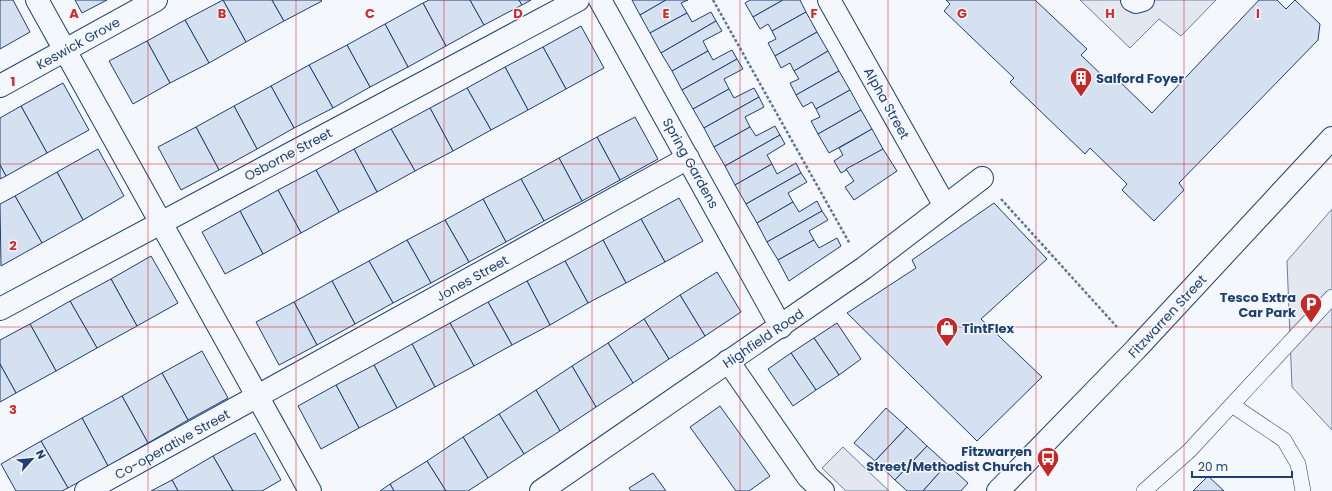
<svg xmlns="http://www.w3.org/2000/svg" width="1332" height="491" font-family="Poppins,sans-serif">
  <style>
    .parking { fill: #e3e8f0; stroke: #687fa3 }
    .building { fill: #d5e0f0; stroke: #1d3f73 }
    .lines { fill: none; stroke-linecap: round; stroke-linejoin: round }
    .service-casing { stroke: #1d3f73; stroke-width: 16 }
    .pedestrian-casing { stroke: #1d3f73; stroke-width: 24 }
    .minor-casing { stroke: #1d3f73; stroke-width: 24 }
    .tertiary-casing { stroke: #1d3f73; stroke-width: 24 }
    .path { stroke: #5e769c; stroke-width: 2.5; stroke-dasharray: 3 2; stroke-linecap: butt }
    .service { stroke: #f4f7fb; stroke-width: 15 }
    .pedestrian { stroke: #f4f7fb; stroke-width: 22 }
    .minor { stroke: #f4f7fb; stroke-width: 22 }
    .tertiary { stroke: #f4f7fb; stroke-width: 22 }
    .grid { fill: none; stroke: #d62828; stroke-width: 1; stroke-opacity: 0.55 }
    .labels { text-anchor: middle; stroke-width: 3; stroke-linejoin: round; paint-order: stroke }
    .street-label { font-size: 13px; fill: #1d3f73; stroke: #f4f7fb }
    .poi-label { font-size: 13px; font-weight: bold; fill: #1d3f73; stroke: #f4f7fb; text-anchor: start }
    .grid-label { font-size: 13px; text-anchor: middle; font-weight: bold; fill: #d62828; stroke: #f4f7fb; stroke-width: 3; stroke-linejoin: round; paint-order: stroke }
  </style>
  <rect width="100%" height="100%" fill="#f4f7fb"/>
  <g class="parking">
    <polygon points="1080,0 1216,0 1181,36 1159,19 1130,48"/>
    <polygon points="1332,209 1332,430 1292,387 1287,261"/>
    <polygon points="843,447 889,491 846,491 822,468"/>
  </g>
  <g class="building">
    <polygon points="0,0 13,0 30,32 0,49"/>
    <polygon points="75,0 107,0 82,13"/>
    <polygon points="223,0 272,0 284,21 246,42"/>
    <polygon points="223,0 246,42 209,63 185,20"/>
    <polygon points="272,0 321,0 322,1 284,21"/>
    <polygon points="429,0 470,0 484,25 446,46 423,3"/>
    <polygon points="470,0 519,0 522,5 484,25"/>
    <polygon points="519,0 531,0 522,5"/>
    <polygon points="632,0 666,0 640,15"/>
    <polygon points="666,0 688,0 681,3 687,13 650,33 640,15"/>
    <polygon points="750,0 783,0 753,17 745,3"/>
    <polygon points="783,0 800,0 806,12 772,31 768,24 760,29 753,17"/>
    <polygon points="946,0 1035,0 1087,49 1081,55 1110,83 1117,79 1152,113 1259,0 1277,0 1286,9 1295,0 1320,24 1318,40 1179,183 1184,190 1154,221 1122,190 1127,184 1090,148 1085,154 1010,82 1014,78 944,11 950,4"/>
    <polygon points="423,3 446,46 408,67 385,24"/>
    <polygon points="711,12 716,21 661,53 650,33 687,13 692,22"/>
    <polygon points="806,12 817,32 775,56 768,43 776,39 772,31"/>
    <polygon points="185,20 209,63 170,83 147,41"/>
    <polygon points="716,21 722,31 703,41 708,51 672,71 661,53"/>
    <polygon points="385,24 408,67 370,87 347,45"/>
    <polygon points="581,26 604,68 566,89 543,47"/>
    <polygon points="817,32 828,51 794,71 790,63 781,68 775,56"/>
    <polygon points="147,41 170,83 133,104 109,61"/>
    <polygon points="347,45 370,87 333,108 309,65"/>
    <polygon points="543,47 566,89 528,110 505,67"/>
    <polygon points="732,50 737,59 682,90 672,71 708,51 713,60"/>
    <polygon points="828,51 839,71 796,95 790,83 799,79 794,71"/>
    <polygon points="737,59 743,69 724,79 729,89 693,109 682,90"/>
    <polygon points="309,65 333,108 294,128 271,86"/>
    <polygon points="505,67 528,110 491,130 467,88"/>
    <polygon points="839,71 850,90 816,109 812,102 803,107 796,95"/>
    <polygon points="63,83 89,130 47,153 21,106"/>
    <polygon points="271,86 294,128 257,149 234,106"/>
    <polygon points="467,88 491,130 453,151 430,108"/>
    <polygon points="754,88 759,97 704,128 693,109 729,89 734,98"/>
    <polygon points="850,90 861,110 818,134 811,121 820,117 816,109"/>
    <polygon points="759,97 764,107 745,117 750,127 714,147 704,128"/>
    <polygon points="21,106 47,153 6,176 0,165 0,118"/>
    <polygon points="234,106 257,149 219,170 196,127"/>
    <polygon points="430,108 453,151 415,171 391,129"/>
    <polygon points="861,110 872,129 829,153 818,134"/>
    <polygon points="635,117 658,159 620,180 597,137"/>
    <polygon points="775,126 780,135 725,166 714,147 750,127 756,136"/>
    <polygon points="196,127 219,170 181,190 158,147"/>
    <polygon points="391,129 415,171 377,192 354,149"/>
    <polygon points="872,129 883,149 841,173 834,161 843,155 839,148"/>
    <polygon points="780,135 785,144 767,155 772,164 735,185 725,166"/>
    <polygon points="597,137 620,180 582,201 559,158"/>
    <polygon points="98,149 124,196 83,220 57,172"/>
    <polygon points="354,149 377,192 339,212 316,170"/>
    <polygon points="883,149 897,171 854,200 845,187 854,181 846,169"/>
    <polygon points="559,158 582,201 544,221 521,179"/>
    <polygon points="796,163 801,173 746,204 735,185 772,164 777,174"/>
    <polygon points="0,165 6,176 0,179"/>
    <polygon points="316,170 339,212 301,233 278,190"/>
    <polygon points="57,172 83,220 42,243 15,196"/>
    <polygon points="801,173 807,182 788,193 793,202 757,223 746,204"/>
    <polygon points="521,179 544,221 506,242 483,199"/>
    <polygon points="278,190 301,233 263,254 240,211"/>
    <polygon points="15,196 42,243 1,266 0,204"/>
    <polygon points="679,198 703,241 665,262 641,219"/>
    <polygon points="483,199 506,242 469,262 445,220"/>
    <polygon points="817,201 822,211 767,242 757,223 793,202 799,212"/>
    <polygon points="994,203 1047,259 981,319 1042,377 977,441 847,313 916,268 912,260"/>
    <polygon points="240,211 263,254 225,274 202,232"/>
    <polygon points="822,211 828,220 809,231 814,240 778,260 767,242"/>
    <polygon points="641,219 665,262 626,283 603,240"/>
    <polygon points="445,220 469,262 431,283 407,240"/>
    <polygon points="837,238 841,246 789,281 778,260 814,240 819,248"/>
    <polygon points="407,240 431,283 393,303 369,261"/>
    <polygon points="603,240 626,283 588,303 565,261"/>
    <polygon points="151,256 178,303 137,326 111,279"/>
    <polygon points="369,261 393,303 355,324 332,281"/>
    <polygon points="565,261 588,303 550,325 527,281"/>
    <polygon points="717,272 741,312 705,336 680,295"/>
    <polygon points="111,279 137,326 97,348 70,301"/>
    <polygon points="332,281 355,324 317,345 294,302"/>
    <polygon points="527,281 550,325 512,345 488,302"/>
    <polygon points="680,295 705,336 669,359 644,319"/>
    <polygon points="70,301 97,348 56,371 30,324"/>
    <polygon points="294,302 317,345 279,365 256,322"/>
    <polygon points="488,302 512,345 474,366 450,323"/>
    <polygon points="644,319 669,359 633,383 608,343"/>
    <polygon points="450,323 474,366 435,387 412,344"/>
    <polygon points="837,323 861,359 839,375 814,338"/>
    <polygon points="30,324 56,371 16,393 0,364 0,340"/>
    <polygon points="814,338 839,375 816,390 791,353"/>
    <polygon points="608,343 633,383 596,407 572,366"/>
    <polygon points="412,344 435,387 397,408 374,365"/>
    <polygon points="202,351 228,398 188,420 162,373"/>
    <polygon points="791,353 816,390 793,406 768,369"/>
    <polygon points="0,364 16,393 0,402"/>
    <polygon points="374,365 397,408 359,428 336,385"/>
    <polygon points="572,366 596,407 560,431 536,390"/>
    <polygon points="162,373 188,420 148,443 122,396"/>
    <polygon points="336,385 359,428 321,449 298,406"/>
    <polygon points="536,390 560,431 524,454 499,414"/>
    <polygon points="122,396 148,443 108,466 82,418"/>
    <polygon points="720,406 770,476 749,491 736,491 690,427"/>
    <polygon points="886,408 907,427 875,461 854,443"/>
    <polygon points="499,414 524,454 488,478 463,437"/>
    <polygon points="82,418 108,466 68,488 41,441"/>
    <polygon points="907,427 927,446 895,480 875,461"/>
    <polygon points="255,433 281,480 262,491 233,491 213,456"/>
    <polygon points="463,437 488,478 468,491 446,491 427,461"/>
    <polygon points="41,441 68,488 62,491 16,491 1,464"/>
    <polygon points="927,446 947,464 923,491 907,491 895,480"/>
    <polygon points="213,456 233,491 178,491 172,480"/>
    <polygon points="427,461 446,491 394,491 390,484"/>
    <polygon points="947,464 968,483 961,491 923,491"/>
    <polygon points="653,473 666,491 631,491 629,488"/>
    <polygon points="1208,476 1224,491 1193,491"/>
    <polygon points="172,480 178,491 151,491"/>
    <polygon points="390,484 394,491 380,491"/>
  </g>
  <g class="lines">
    <g class="service-casing">
      <g id="service">
        <polyline points="1232,405 1284,440 1298,464 1303,491"/>
        <polyline points="1144,491 1189,451 1332,297"/>
      </g>
    </g>
    <g class="pedestrian-casing">
      <polyline id="pedestrian" points="37,0 310,491"/>
    </g>
    <g class="minor-casing">
      <g id="minor">
        <polyline points="600,0 781,327"/>
        <polyline points="829,0 945,206"/>
        <polyline points="1132,0 1136,2 1143,0"/>
        <polyline points="0,86 156,0"/>
        <polyline points="0,309 578,0"/>
        <polyline points="728,361 808,477 823,491"/>
        <polyline points="86,491 688,158"/>
        <polyline points="541,491 864,268 982,178"/>
      </g>
    </g>
    <g class="tertiary-casing">
      <polyline id="tertiary" points="998,491 1136,349 1332,138"/>
    </g>
    <g class="path">
      <polyline points="713,0 850,244"/>
      <polyline points="1001,199 1117,327"/>
    </g>
    <use href="#service" class="service"/>
    <use href="#pedestrian" class="pedestrian"/>
    <use href="#minor" class="minor"/>
    <use href="#tertiary" class="tertiary"/>
  </g>
  <path class="grid" d="M148,0V491M296,0V491M444,0V491M592,0V491M740,0V491M888,0V491M1036,0V491M1184,0V491M0,164H1332M0,327H1332"/>
  <defs>
    <g id="building-pin" transform="scale(1.15)"><path d="M0 17L-7.5 6A9.5 9.5 0 1 1 7.5 6Z" fill="#c62828" stroke="#f4f7fb"/><path d="M-4-6H4V6H1V3H-1V6H-4ZM-2.5-4.3h1.7v1.8h-1.7ZM.8-4.3h1.7v1.8H.8ZM-2.5-1h1.7V.8h-1.7ZM.8-1h1.7V.8H.8Z" fill="#fff"/></g>
    <g id="parking-pin" transform="scale(1.15)"><path d="M0 17L-7.5 6A9.5 9.5 0 1 1 7.5 6Z" fill="#c62828" stroke="#f4f7fb"/><path d="M-3.5-5.5H1a3.5 3.5 0 0 1 0 7H-1V5.5H-3.5ZM-1-3.4V-.6H.8a1.4 1.4 0 0 0 0-2.8Z" fill="#fff"/></g>
    <g id="shop-pin" transform="scale(1.15)"><path d="M0 17L-7.5 6A9.5 9.5 0 1 1 7.5 6Z" fill="#c62828" stroke="#f4f7fb"/><path d="M-5-2.5h2.3a2.7 3.5 0 0 1 5.4 0H5L5.5 6h-11ZM-1.5-2.5h3a1.5 2.3 0 0 0-3 0Z" fill="#fff"/></g>
    <g id="bus-pin" transform="scale(1.15)"><path d="M0 17L-7.5 6A9.5 9.5 0 1 1 7.5 6Z" fill="#c62828" stroke="#f4f7fb"/><path d="M-5-6H5V4H4V6H2V4H-2V6H-4V4H-5ZM-3.5-4V0h7V-4ZM-3.5 1.2v1.5H-2V1.2ZM2 1.2v1.5H3.5V1.2Z" fill="#fff"/></g>
  </defs>
  <g fill-rule="evenodd">
    <use href="#building-pin" x="1081" y="78"/>
    <use href="#parking-pin" x="1311" y="304"/>
    <use href="#shop-pin" x="947" y="328"/>
    <use href="#bus-pin" x="1048" y="458"/>
  </g>
  <g class="labels">
    <g class="street-label">
      <text transform="translate(78 43) rotate(-29)" y="5">Keswick Grove</text>
      <text transform="translate(887 103) rotate(61)" y="5">Alpha Street</text>
      <text transform="translate(288 154) rotate(-28)" y="5">Osborne Street</text>
      <text transform="translate(691 163) rotate(61)" y="5">Spring Gardens</text>
      <text transform="translate(472 278) rotate(-29)" y="5">Jones Street</text>
      <text transform="translate(1167 316) rotate(-47)" y="5">Fitzwarren Street</text>
      <text transform="translate(763 338) rotate(-34)" y="5">Highfield Road</text>
      <text transform="translate(172 444) rotate(-29)" y="5">Co-operative Street</text>
    </g>
    <g class="poi-label">
      <text x="1096" y="83">Salford Foyer</text>
      <text x="1296" y="302" text-anchor="end">Tesco Extra<tspan x="1296" dy="15">Car Park</tspan></text>
      <text x="962" y="333">TintFlex</text>
      <text x="1032" y="456" text-anchor="end">Fitzwarren<tspan x="1032" dy="15">Street/Methodist Church</tspan></text>
    </g>
  </g>
  <g class="grid-label">
    <text x="74" y="18">A</text>
    <text x="222" y="18">B</text>
    <text x="370" y="18">C</text>
    <text x="518" y="18">D</text>
    <text x="666" y="18">E</text>
    <text x="814" y="18">F</text>
    <text x="962" y="18">G</text>
    <text x="1110" y="18">H</text>
    <text x="1258" y="18">I</text>
    <text x="13" y="86">1</text>
    <text x="13" y="250">2</text>
    <text x="13" y="414">3</text>
  </g>
  <g transform="translate(32 459) rotate(63)" stroke="#f4f7fb" stroke-width="3" paint-order="stroke">
  <path d="M0-3L7 15L0 10L-7 15Z" fill="#1d3f73"/>
  <text y="-6" font-size="11" font-weight="bold" text-anchor="middle" fill="#1d3f73">N</text>
  </g>
  <path d="M1192 471v6h100v-6" fill="none" stroke="#1d3f73" stroke-width="2"/>
  <text x="1198" y="471" font-size="12" fill="#1d3f73" stroke="#f4f7fb" stroke-width="3" paint-order="stroke">20 m</text>
</svg>
